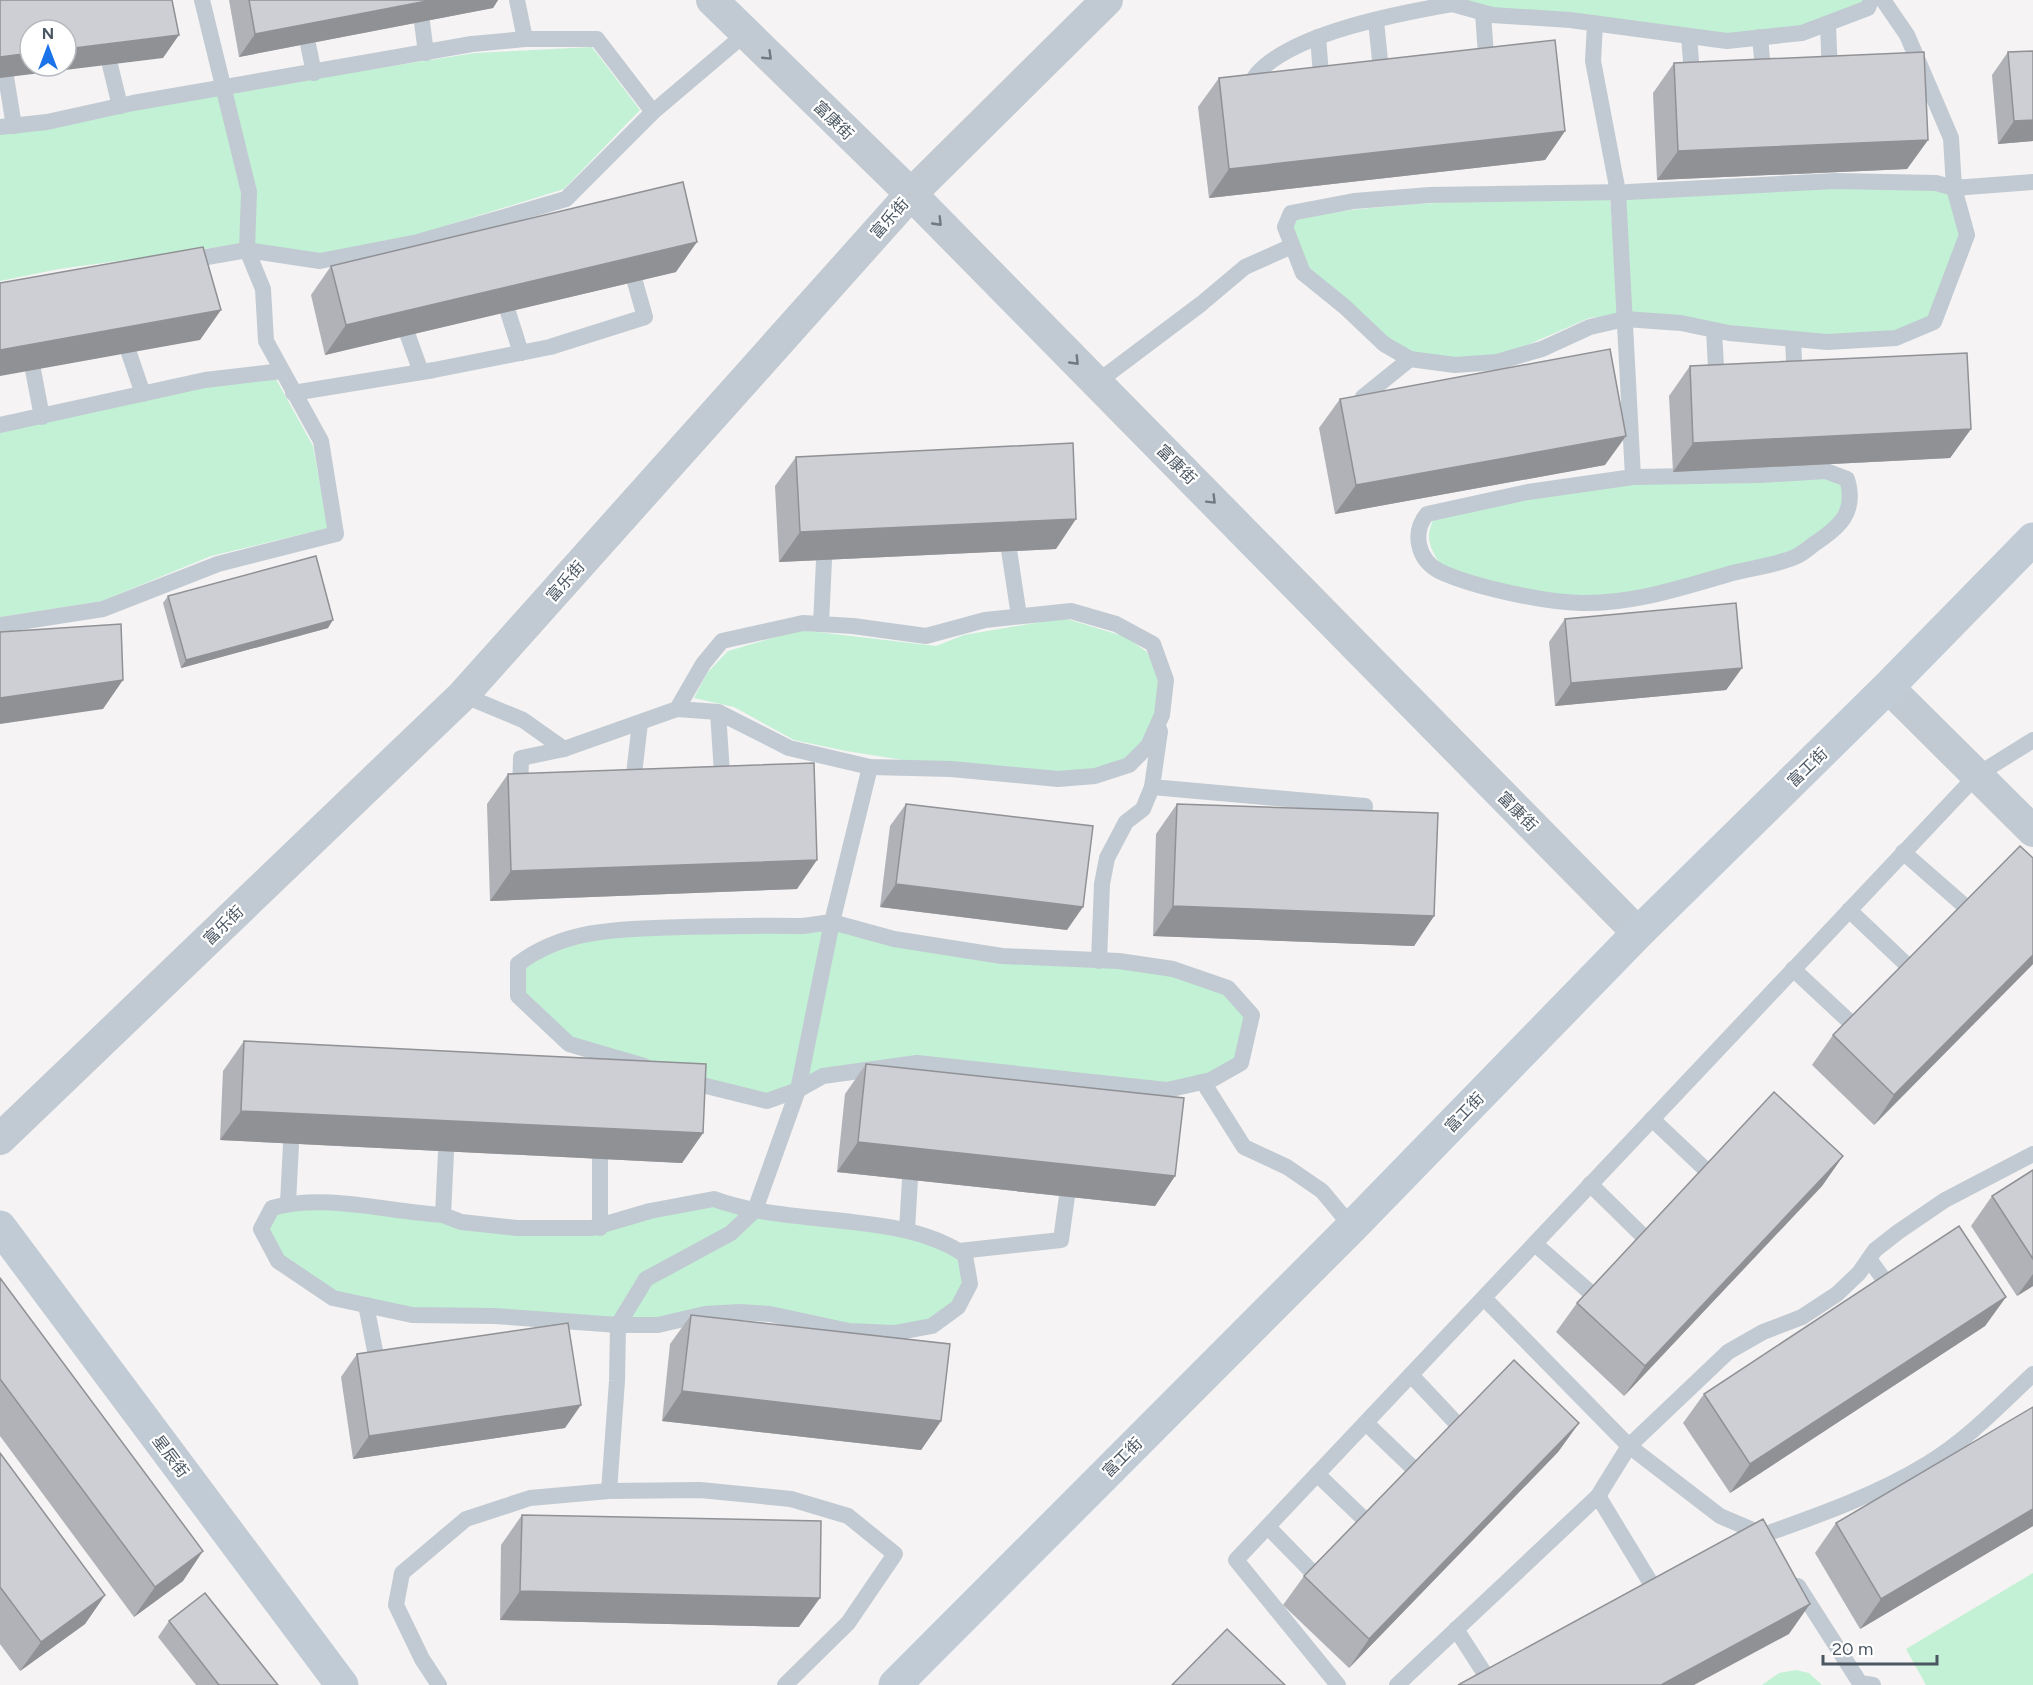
<svg xmlns="http://www.w3.org/2000/svg" width="2033" height="1685" font-family="Figtree,'Noto Sans SC',sans-serif">
  <style>
    .green { fill: #c3f1d5 }
    .lines { fill: none; stroke-linecap: round; stroke-linejoin: round }
    .lane { stroke: #c1cad2; stroke-width: 16 }
    .street { stroke: #c1cad2; stroke-width: 32 }
    .secondary { stroke: #c1cbd6; stroke-width: 33 }
    .wall { fill: #b0b2b7 }
    .shaded-wall { fill: #909195 }
    .building { fill: #cdcfd5; stroke: #909195; stroke-width: 1.5 }
    .oneway { stroke: #6e7983 }
    .labels { text-anchor: middle; stroke-width: 4.5; stroke-linejoin: round; paint-order: stroke }
    .street-label { font-size: 16px; fill: #4a5661; stroke: #fff }
  </style>
  <rect width="100%" height="100%" fill="#f5f3f3"/>
  <g class="green">
    <polygon points="1453,0 1865,0 1863,7 1799,31 1727,38 1485,11"/>
    <polygon points="592,47 640,110 564,189 419,234 322,254 254,244 232,91 475,53"/>
    <polygon points="219,93 246,194 241,244 59,269 0,281 0,133"/>
    <polygon points="1832,184 1952,191 1964,237 1931,319 1895,333 1827,338 1631,312 1622,196"/>
    <path d="M1610,199L1619,315L1589,318L1498,358L1456,359L1414,354L1387,339L1307,272L1289,228L1296,218C1400,200 1504,200 1610,199Z"/>
    <polygon points="276,379 313,446 328,528 211,556 102,601 0,617 0,431 208,387"/>
    <path d="M1824,475L1843,480L1848,495L1831,524L1793,550L1693,582L1587,599L1509,587L1442,567C1430,547 1424,539 1434,518L1471,509L1625,484Z"/>
    <polygon points="1064,618 1126,637 1147,652 1160,683 1156,714 1145,740 1126,759 1095,770 1052,772 916,762 846,751 794,740 734,707 694,698 707,673 728,651 800,630 936,646 964,635"/>
    <polygon points="833,926 1167,971 1226,991 1249,1015 1238,1062 1167,1087 921,1059 803,1082"/>
    <polygon points="824,931 795,1087 763,1096 572,1041 524,995 525,968 540,954 609,936"/>
    <polygon points="714,1203 747,1213 727,1232 643,1275 614,1322 412,1312 333,1295 279,1256 265,1228 276,1210 326,1205 515,1231"/>
    <polygon points="756,1214 904,1233 960,1257 966,1281 955,1303 929,1321 894,1329 848,1327 772,1310 624,1323 650,1282"/>
    <polygon points="2033,1573 2033,1685 1926,1685 1906,1649"/>
    <polygon points="1796,1670 1809,1673 1822,1685 1762,1685 1779,1673"/>
  </g>
  <g class="lines">
    <g class="lane">
      <polyline points="517,0 525,39"/>
      <polyline points="1450,0 1452,4 1492,15 1570,20 1727,41 1802,33 1868,8 1871,0"/>
      <polyline points="1883,0 1907,35 1951,138 1954,188 2033,182"/>
      <polyline points="1483,13 1487,69"/>
      <polyline points="1376,21 1382,80"/>
      <polyline points="422,22 426,53"/>
      <path d="M1595,24L1593,61L1618,192L1633,477L1528,492L1427,514C1412,532 1417,559 1439,571C1473,587 1543,602 1581,603C1633,604 1680,588 1729,574C1750,568 1774,566 1795,557C1802,554 1808,549 1814,544C1840,527 1857,512 1847,479L1826,471L1760,475L1633,477"/>
      <polyline points="1828,24 1830,77"/>
      <polyline points="1689,36 1693,86"/>
      <polyline points="1318,37 1322,87"/>
      <polyline points="1760,37 1764,81"/>
      <polyline points="308,44 314,73"/>
      <polyline points="110,65 120,106"/>
      <polyline points="6,77 14,126"/>
      <path d="M1249,92C1251,86 1253,79 1256,75C1291,33 1400,13 1452,4"/>
      <polyline points="0,127 47,122 133,103 472,44 525,39 597,39 653,112"/>
      <polygon points="1835,181 1936,183 1954,188 1967,235 1934,322 1896,338 1827,342 1729,333 1681,323 1625,319 1590,327 1542,349 1497,362 1455,365 1410,359 1384,344 1345,307 1303,273 1285,227 1291,213 1354,201 1430,195 1628,192"/>
      <polyline points="184,261 247,250 320,261 418,242 566,199 653,112 745,34"/>
      <polyline points="508,312 521,353"/>
      <polyline points="1714,330 1717,386"/>
      <polyline points="408,336 421,372"/>
      <polyline points="1793,339 1795,383"/>
      <polyline points="129,353 143,394"/>
      <polyline points="33,370 42,417"/>
      <polyline points="1096,383 1201,304 1245,267 1292,246"/>
      <polyline points="293,393 434,370 550,347 645,317 635,282"/>
      <polyline points="1357,412 1363,397 1410,359"/>
      <polyline points="0,425 205,380 282,371"/>
      <polyline points="1009,550 1019,616"/>
      <polyline points="821,624 824,560"/>
      <polyline points="0,625 103,609 218,564 336,534 321,441 266,341 263,289 247,250 249,192 202,0"/>
      <polyline points="463,695 523,720 564,749 677,709 703,664 722,641 803,623 853,626 926,636 985,620 1071,611 1116,624 1153,644 1166,680 1162,715 1148,746 1129,765 1095,776 1058,779 951,769 870,767 789,748 718,712 677,709"/>
      <polyline points="718,712 723,789"/>
      <polyline points="1160,731 1152,787 1365,806 1363,833"/>
      <polyline points="632,791 640,723"/>
      <polyline points="520,794 521,758 564,749"/>
      <polyline points="1903,852 1967,908"/>
      <polyline points="1849,910 1909,967"/>
      <polyline points="1099,961 1102,884 1107,858 1126,822 1143,809 1152,787"/>
      <polyline points="1793,969 1852,1024"/>
      <polyline points="686,1081 767,1101 798,1090 823,1076 917,1063 1167,1090 1211,1080 1241,1063 1252,1015 1228,988 1173,969 1119,961 1002,956 894,939 832,922 870,767"/>
      <polyline points="1203,1082 1244,1147 1287,1167 1322,1191 1352,1227"/>
      <polyline points="1652,1119 1707,1171"/>
      <polyline points="600,1159 600,1228"/>
      <polyline points="1590,1184 1645,1238"/>
      <path d="M714,1199C791,1228 900,1210 965,1255L970,1284L958,1307L932,1326L894,1333L849,1331L770,1314L739,1312L705,1314L658,1325H618L495,1316L412,1315L333,1298L278,1261L261,1229L272,1208C327,1193 387,1212 443,1215L461,1222L517,1228H592L650,1211Z"/>
      <polyline points="288,1203 291,1144"/>
      <polyline points="443,1215 446,1152"/>
      <polyline points="907,1230 910,1179"/>
      <polyline points="1535,1244 1592,1294"/>
      <polyline points="959,1251 1061,1240 1067,1196"/>
      <polyline points="1869,1259 1890,1288"/>
      <polyline points="1484,1298 1629,1446 1720,1516 1767,1536"/>
      <polyline points="366,1305 379,1371"/>
      <polyline points="1411,1375 1458,1425"/>
      <polyline points="1366,1423 1415,1470"/>
      <polyline points="1317,1474 1366,1521"/>
      <path d="M609,1491L617,1381L618,1325L646,1279L731,1233L755,1210L798,1090L832,922L803,926C764,925 724,926 684,927C626,929 567,927 518,964V996L569,1044L644,1066"/>
      <polyline points="1598,1496 1658,1595"/>
      <polyline points="1268,1527 1314,1574"/>
      <path d="M1766,1534C1822,1514 1876,1495 1927,1464C1966,1441 2000,1405 2033,1374"/>
      <polyline points="1798,1586 1860,1683 1873,1685"/>
      <polyline points="1456,1629 1492,1685"/>
      <polyline points="439,1685 422,1659 396,1605 402,1573 466,1519 530,1498 609,1491 700,1490 791,1499 848,1516 895,1554 848,1623 785,1685"/>
      <polyline points="1338,1685 1236,1560 1977,775 2033,740"/>
      <polyline points="1397,1685 1598,1496 1629,1446 1728,1352 1763,1332 1802,1317 1837,1294 1859,1273 1875,1250 1898,1232 1945,1200 2033,1154"/>
    </g>
    <g class="street">
      <polyline points="712,0 911,194 1638,933"/>
      <polyline points="1888,687 2033,831"/>
      <polyline points="0,1139 463,695 911,194 1107,0"/>
    </g>
    <g class="secondary">
      <polyline points="0,1227 342,1685"/>
      <polyline points="895,1685 1352,1227 1638,933 1888,687 2033,539"/>
    </g>
  </g>
  <g class="wall">
    <polygon points="229,0 498,0 493,8 239,57"/>
    <polygon points="2033,51 2033,141 1998,144 1992,75 2008,52"/>
    <polygon points="1674,63 1928,140 1907,169 1657,180 1653,93"/>
    <polygon points="1219,78 1565,131 1545,160 1209,198 1198,107"/>
    <polygon points="331,266 676,272 325,355 311,295"/>
    <polygon points="1690,366 1971,429 1950,458 1673,472 1669,396"/>
    <polygon points="1340,399 1605,465 1335,514 1319,428"/>
    <polygon points="796,457 1056,549 779,562 775,486"/>
    <polygon points="168,596 328,628 181,668 163,603"/>
    <polygon points="1565,619 1742,668 1726,690 1555,706 1549,642"/>
    <polygon points="508,774 797,889 490,901 487,804"/>
    <polygon points="906,804 1067,930 880,907 890,826"/>
    <polygon points="1177,804 1434,916 1414,946 1153,936 1156,834"/>
    <polygon points="2033,964 1874,1125 1812,1065 1833,1035"/>
    <polygon points="244,1041 703,1133 682,1163 220,1140 223,1071"/>
    <polygon points="866,1064 1175,1176 1155,1206 837,1172 845,1094"/>
    <polygon points="1843,1156 1822,1186 1624,1396 1556,1332 1577,1303"/>
    <polygon points="2033,1170 2033,1286 2017,1296 1971,1226 1992,1196"/>
    <polygon points="0,1278 183,1581 134,1617 0,1436"/>
    <polygon points="2006,1297 1985,1326 1730,1493 1683,1423 1704,1394"/>
    <polygon points="691,1315 941,1421 921,1450 662,1421 670,1344"/>
    <polygon points="357,1354 565,1428 353,1459 341,1377"/>
    <polygon points="2033,1407 2033,1526 1860,1629 1815,1553 1836,1523"/>
    <polygon points="1579,1423 1558,1452 1349,1668 1283,1605 1304,1576"/>
    <polygon points="0,1453 105,1595 85,1624 20,1671 0,1644"/>
    <polygon points="522,1515 799,1627 500,1620 501,1545"/>
    <polygon points="169,1621 278,1685 196,1685 158,1637"/>
  </g>
  <g class="shaded-wall">
    <polygon points="432,0 498,0 493,8 239,57 255,34"/>
    <polygon points="179,35 163,58 0,78 0,57 30,53 30,66 66,66 66,49"/>
    <polygon points="2033,120 2033,141 1998,144 2014,121"/>
    <polygon points="1565,131 1545,160 1209,198 1229,169"/>
    <polygon points="1928,140 1907,169 1657,180 1678,151"/>
    <polygon points="697,242 676,272 325,355 346,325"/>
    <polygon points="221,310 200,340 0,376 0,350"/>
    <polygon points="1971,429 1950,458 1673,472 1693,443"/>
    <polygon points="1626,436 1605,465 1335,514 1356,485"/>
    <polygon points="1076,519 1056,549 779,562 800,532"/>
    <polygon points="333,620 328,628 181,668 186,660"/>
    <polygon points="1742,668 1726,690 1555,706 1571,683"/>
    <polygon points="123,680 103,709 0,724 0,698"/>
    <polygon points="817,860 797,889 490,901 511,871"/>
    <polygon points="896,884 1083,907 1067,930 880,907"/>
    <polygon points="1173,906 1434,916 1414,946 1153,936"/>
    <polygon points="2033,955 2033,964 1874,1125 1894,1095"/>
    <polygon points="241,1111 703,1133 682,1163 220,1140"/>
    <polygon points="858,1142 1175,1176 1155,1206 837,1172"/>
    <polygon points="1843,1156 1822,1186 1624,1396 1645,1366"/>
    <polygon points="2033,1274 2033,1286 2017,1296"/>
    <polygon points="2006,1297 1985,1326 1730,1493 1750,1464"/>
    <polygon points="682,1391 941,1421 921,1450 662,1421"/>
    <polygon points="581,1405 565,1428 353,1459 369,1436"/>
    <polygon points="1579,1423 1558,1452 1349,1668 1369,1639"/>
    <polygon points="2033,1509 2033,1526 1860,1629 1881,1599"/>
    <polygon points="203,1551 183,1581 134,1617 155,1587"/>
    <polygon points="520,1591 820,1598 799,1627 500,1620"/>
    <polygon points="105,1595 85,1624 20,1671 41,1642"/>
    <polygon points="1810,1604 1789,1634 1694,1685 1661,1685"/>
  </g>
  <g class="building">
    <polygon points="0,0 172,0 179,35 66,49 66,30 30,30 30,53 0,57"/>
    <polygon points="249,0 432,0 255,34"/>
    <polygon points="1555,40 1565,131 1229,169 1219,78"/>
    <polygon points="2033,51 2033,120 2014,121 2008,52"/>
    <polygon points="1924,52 1928,140 1678,151 1674,63"/>
    <polygon points="683,182 697,242 346,325 331,266"/>
    <polygon points="203,247 221,310 0,350 0,283"/>
    <polygon points="1610,349 1626,436 1356,485 1340,399"/>
    <polygon points="1967,353 1971,429 1693,443 1690,366"/>
    <polygon points="1073,443 1076,519 800,532 796,457"/>
    <polygon points="316,556 333,620 186,660 168,596"/>
    <polygon points="1736,603 1742,668 1571,683 1565,619"/>
    <polygon points="121,624 123,680 0,698 0,632"/>
    <polygon points="814,763 817,860 511,871 508,774"/>
    <polygon points="906,804 1093,826 1083,907 896,884"/>
    <polygon points="1177,804 1438,813 1434,916 1173,906"/>
    <polygon points="2020,846 2033,858 2033,955 1894,1095 1833,1035"/>
    <polygon points="244,1041 706,1064 703,1133 241,1111"/>
    <polygon points="866,1064 1184,1098 1175,1176 858,1142"/>
    <polygon points="1774,1092 1843,1156 1645,1366 1577,1303"/>
    <polygon points="2033,1170 2033,1259 1992,1196"/>
    <polygon points="1959,1226 2006,1297 1750,1464 1704,1394"/>
    <polygon points="0,1278 203,1551 155,1587 0,1379"/>
    <polygon points="691,1315 950,1344 941,1421 682,1391"/>
    <polygon points="568,1323 581,1405 369,1436 357,1354"/>
    <polygon points="1514,1360 1579,1423 1369,1639 1304,1576"/>
    <polygon points="2033,1407 2033,1509 1881,1599 1836,1523"/>
    <polygon points="0,1453 105,1595 41,1642 0,1587"/>
    <polygon points="522,1515 821,1521 820,1598 520,1591"/>
    <polygon points="1763,1519 1810,1604 1661,1685 1458,1685"/>
    <polygon points="205,1593 278,1685 219,1685 169,1621"/>
    <polygon points="1227,1629 1285,1685 1172,1685"/>
  </g>
  <defs><path id="oneway-chevron" d="M-2-3.5L2.5 0L-2 3.5" fill="none" stroke-width="1.6" stroke-linecap="round" stroke-linejoin="round" transform="scale(1.5)"/></defs>
  <g class="oneway">
    <use href="#oneway-chevron" transform="translate(768 56) rotate(44)"/>
    <use href="#oneway-chevron" transform="translate(938 222) rotate(46)"/>
    <use href="#oneway-chevron" transform="translate(1075 361) rotate(46)"/>
    <use href="#oneway-chevron" transform="translate(1212 500) rotate(45)"/>
  </g>
  <g class="labels">
    <g class="street-label">
      <text transform="translate(834 120) rotate(44)" y="6">富康街</text>
      <text transform="translate(889 218) rotate(-48)" y="6">富乐街</text>
      <text transform="translate(1177 464) rotate(45)" y="6">富康街</text>
      <text transform="translate(565 581) rotate(-48)" y="6">富乐街</text>
      <text transform="translate(1807 767) rotate(-44)" y="6">富工街</text>
      <text transform="translate(1518 811) rotate(45)" y="6">富康街</text>
      <text transform="translate(223 925) rotate(-44)" y="6">富乐街</text>
      <text transform="translate(1464 1112) rotate(-46)" y="6">富工街</text>
      <text transform="translate(171 1456) rotate(53)" y="6">星辰街</text>
      <text transform="translate(1122 1457) rotate(-45)" y="6">富工街</text>
    </g>
  </g>
  <g transform="translate(48 48)"><circle r="28" fill="#ffffff" stroke="#b7bbc0" stroke-width="1.5"/>
  <path d="M0-4.5L10 22L0 15L-10 22Z" fill="#1a73e8"/>
  <text y="-9" font-size="16" font-weight="bold" text-anchor="middle" fill="#4a5661">N</text>
  </g>
  <path d="M1823 1655v9h114v-9" fill="none" stroke="#4a5661" stroke-width="3"/>
  <text x="1832" y="1655" font-size="18" fill="#4a5661" stroke="#ffffff" stroke-width="4.5" paint-order="stroke">20 m</text>
</svg>
